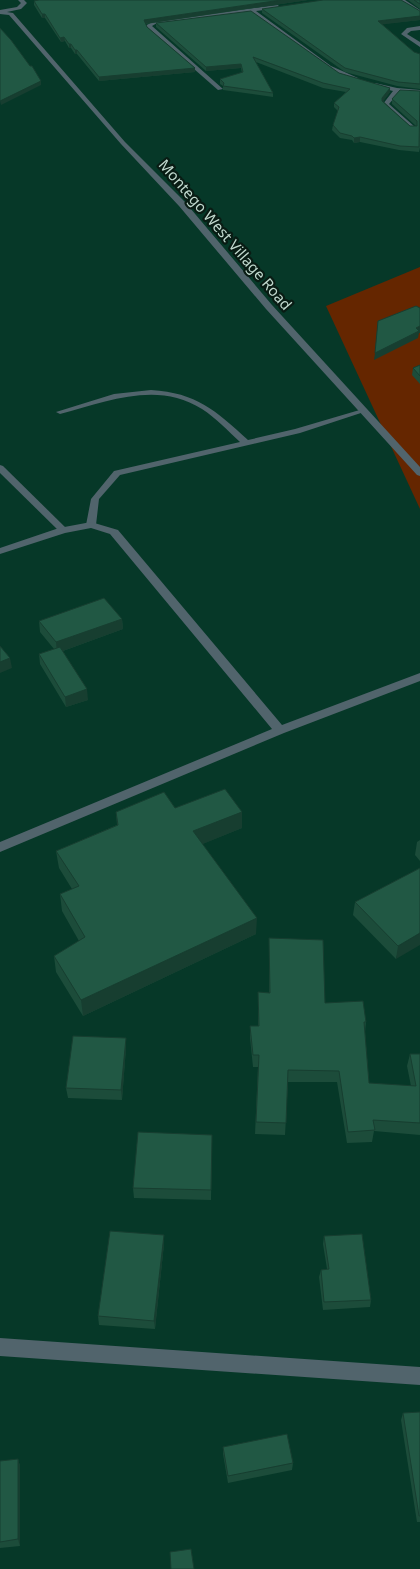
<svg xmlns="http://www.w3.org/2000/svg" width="420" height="1569" font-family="'Noto Sans',sans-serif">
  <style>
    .green { fill: #652600 }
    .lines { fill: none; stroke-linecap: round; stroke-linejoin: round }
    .service { fill: #51646c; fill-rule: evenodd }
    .minor { fill: #51646c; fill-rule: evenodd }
    .wall { fill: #1c4c3a }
    .shaded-wall { fill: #173e30 }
    .building { fill: #215844; stroke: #173e30 }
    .labels { text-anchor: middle; stroke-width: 4.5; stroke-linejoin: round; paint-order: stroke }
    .far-street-label { font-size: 15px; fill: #c1d9ce; stroke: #091c14 }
  </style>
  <rect width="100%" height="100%" fill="#063828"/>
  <polygon class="green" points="420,267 420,509 326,306"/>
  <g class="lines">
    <g class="service">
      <path d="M151,390C197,393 215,410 248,440L295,429L363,409L367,411L300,433L120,475L99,499L96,525L94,527H88L86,525L91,499L114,471L240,442C228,431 216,418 202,409C157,380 106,402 60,414L56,412L114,394Z"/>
      <polygon points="0,465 3,466 66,528 66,532 60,532 0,473"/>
    </g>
    <g class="minor">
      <polygon points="18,0 24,0 27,3 21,9 7,12 13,13 125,142 185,202 272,305 420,467 420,476 417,475 266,309 179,206 121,144 9,15 0,14 0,10 17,7 21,3"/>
      <polygon points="398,0 405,0 420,10 420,14"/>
      <polygon points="278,5 280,8 256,11 331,66 358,78 358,80 354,80 327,68 250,12 157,23 152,26 223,89 218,90 145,26 156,20"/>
      <polygon points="420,26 420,30 411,31 407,34 420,42 420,47 401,34 407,28"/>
      <polygon points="375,83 397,88 420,90 420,94 399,92 389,104 415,127 415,129 411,129 383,104 393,91 373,86"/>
      <polygon points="91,522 118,530 282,725 420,673 420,681 284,733 0,852 0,842 272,729 110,534 91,528 65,533 0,554 0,548 59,528"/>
      <polygon points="0,1338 420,1367 420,1385 0,1356"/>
    </g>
  </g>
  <g class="wall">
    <polygon points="39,0 308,0 146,24 147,27 195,68 195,72 99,81 77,54 75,54 71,48 69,48 65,41 61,42 45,18 42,18 34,5 34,1"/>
    <polygon points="408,0 420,0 420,9"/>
    <polygon points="262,9 420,20 382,24 414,52 420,54 420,89 397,86 345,72 262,13"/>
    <polygon points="156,23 390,88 390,92 383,101 410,126 416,126 392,104 392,99 420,91 420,147 419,152 399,150 360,142 354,143 352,140 340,138 332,130 333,125 338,111 334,107 334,103 346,92 323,88 256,62 273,93 273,97 223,90 223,86 220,84 220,79 242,73 241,68 206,71 156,27"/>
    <polygon points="420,365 420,384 412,375 413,368"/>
    <polygon points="122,619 123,629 63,651 88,700 66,707 40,664 39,654 54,649 40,632 39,621"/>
    <polygon points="175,808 242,828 202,844 256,934 83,1016 56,972 54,956 79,941 62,911 60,894 72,889 59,868 56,851 117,825 116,812"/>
    <polygon points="420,840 420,861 415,855 417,842"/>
    <polygon points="420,868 396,959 353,915 355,902"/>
    <polygon points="269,938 325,1003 366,1022 365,1032 369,1083 411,1086 407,1066 410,1054 420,1054 420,1135 374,1131 372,1142 347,1143 337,1082 288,1082 285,1135 255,1134 258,1067 253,1067 250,1038 250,1026 258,1026 258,992 269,993"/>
    <polygon points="126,1038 126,1048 122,1100 68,1098 66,1088"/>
    <polygon points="212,1135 211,1200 134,1198 133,1188"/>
    <polygon points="324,1236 371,1300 370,1307 323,1310 319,1277 321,1270 327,1269 323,1244"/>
    <polygon points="164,1244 155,1329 99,1325 98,1316"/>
    <polygon points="420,1412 420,1522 417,1522 401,1420 403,1413"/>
    <polygon points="223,1447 293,1463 292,1470 228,1483 223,1454"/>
    <polygon points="18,1459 20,1466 20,1546 0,1548 0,1461"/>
  </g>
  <g class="shaded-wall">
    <polygon points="281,0 308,0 144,24 144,20"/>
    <rect x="42" y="14" width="3" height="4"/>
    <polygon points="420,16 420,20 378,25 378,21"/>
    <polygon points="64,37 65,41 61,42 60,38"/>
    <rect x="69" y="44" width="2" height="4"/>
    <rect x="75" y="50" width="2" height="4"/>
    <polygon points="241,64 241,68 206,71 206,67"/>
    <polygon points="195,68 195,72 99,81 99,77"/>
    <polygon points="41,81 41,85 1,105 0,101"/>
    <polygon points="390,88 390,92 382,103 382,98"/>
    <polygon points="360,137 360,142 354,143 354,138"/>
    <polygon points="420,326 420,333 419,333 418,338 374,360 375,353 416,328"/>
    <polygon points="122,619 123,629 57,653 56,642"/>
    <polygon points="10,658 12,668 0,673 0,662"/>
    <polygon points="87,689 88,700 66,707 65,697"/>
    <polygon points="242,812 242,828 193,848 193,831"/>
    <polygon points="257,918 256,934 83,1016 81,1000"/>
    <polygon points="420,933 420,945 396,959 398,946"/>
    <polygon points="126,1038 126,1048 122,1100 121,1090"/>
    <polygon points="164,1235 164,1244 155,1329 154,1321"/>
    <polygon points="18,1459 20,1466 20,1546 18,1539"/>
  </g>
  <g class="building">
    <polygon points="39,0 281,0 144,20 147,27 195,68 99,77 77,50 75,50 71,44 69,44 64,37 60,38 45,14 42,14 34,1"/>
    <polygon points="323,0 401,0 420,11 420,16 378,21 414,52 420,54 420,84 398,82 345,68 262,9"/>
    <polygon points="414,0 420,0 420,4"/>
    <polygon points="251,11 339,73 390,88 382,98 382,101 410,126 417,126 417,121 392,99 400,90 420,91 419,147 400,146 360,137 354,138 352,136 340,133 333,125 339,107 334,103 350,89 323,83 253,57 273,93 223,86 224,83 220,79 243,72 241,64 206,67 156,23"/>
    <polygon points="0,28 11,40 30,66 32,66 41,81 0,101"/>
    <polygon points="416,306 420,308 420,326 416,328 419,331 375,353 378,321"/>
    <polygon points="420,365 420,376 413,368"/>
    <polygon points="104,598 122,619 56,642 39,621"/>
    <polygon points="0,646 10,658 0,662"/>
    <polygon points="60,647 87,689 65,697 39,654"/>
    <polygon points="225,789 242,812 193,831 257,918 81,1000 54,956 85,937 60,894 79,886 56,851 118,825 116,812 164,792 175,808"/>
    <polygon points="420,868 420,933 398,946 355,902"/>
    <polygon points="269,938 323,940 325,1003 363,1001 366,1022 364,1022 369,1083 416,1086 410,1054 420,1054 420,1123 373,1120 375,1130 348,1132 339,1071 288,1070 286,1123 256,1122 259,1055 253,1055 250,1026 259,1026 258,992 270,993"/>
    <polygon points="73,1036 126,1038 121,1090 66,1088"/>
    <polygon points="138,1132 212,1135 211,1190 133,1188"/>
    <polygon points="110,1231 164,1235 154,1321 98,1316"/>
    <polygon points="362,1234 371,1300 324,1302 321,1270 329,1269 324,1236"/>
    <polygon points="420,1412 420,1516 419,1516 403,1413"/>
    <polygon points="287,1434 293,1463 228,1476 223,1447"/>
    <polygon points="18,1459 18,1539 0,1542 0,1461"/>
    <polygon points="191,1549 194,1569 171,1569 170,1552"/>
  </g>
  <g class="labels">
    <g class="far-street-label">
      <text transform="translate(225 235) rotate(49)" y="5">Montego West Village Road</text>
    </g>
  </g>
</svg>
